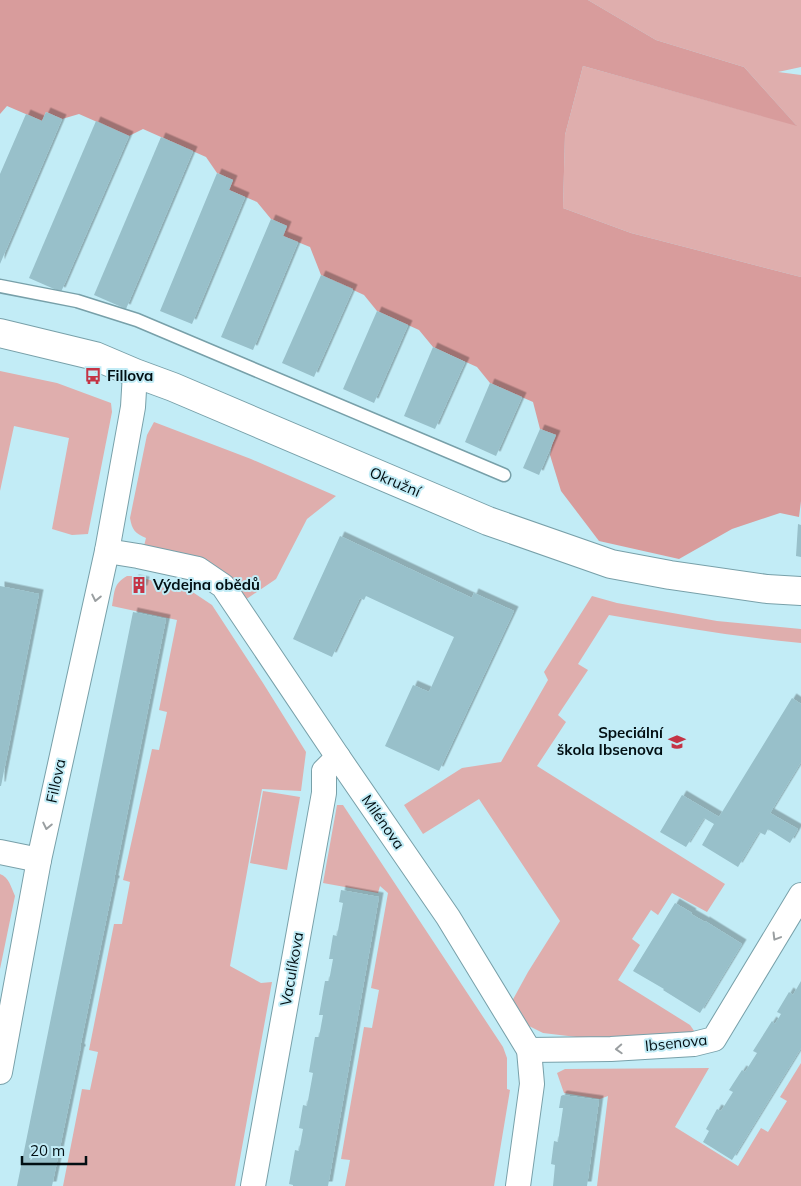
<svg xmlns="http://www.w3.org/2000/svg" width="801" height="1186" font-family="Mulish,sans-serif">
  <style>
    .green { fill: #dfaead }
    .forest { fill: #d89c9c }
    .building { fill: #98c0ca; filter: url(#shadow) }
    .lines { fill: none; stroke-linecap: round; stroke-linejoin: round }
    .service-casing { stroke: #78a0a9; stroke-width: 15 }
    .minor-casing { stroke: #78a0a9; stroke-width: 26 }
    .tertiary-casing { stroke: #78a0a9; stroke-width: 30 }
    .service { stroke: #fff; stroke-width: 12 }
    .minor { stroke: #fff; stroke-width: 24 }
    .tertiary { stroke: #fff; stroke-width: 28 }
    .oneway { stroke: #9a9fa1 }
    .labels { text-anchor: middle; stroke-width: 4; stroke-linejoin: round; paint-order: stroke }
    .poi-label { font-size: 15px; font-weight: bold; fill: #020f13; stroke: #c2ecf6; text-anchor: start }
    .street-label { font-size: 15px; fill: #020f13; stroke: #c2ecf6 }
  </style>
  <defs>
    <filter id="shadow"><feDropShadow dx="4.5" dy="-4.5" stdDeviation="0" flood-color="#0004"/></filter>
  </defs>
  <rect width="100%" height="100%" fill="#c2ecf6"/>
  <g class="green">
    <polygon points="588,0 801,0 801,67 778,72 801,75 801,277 631,233 563,208 565,135 583,66 796,125 744,67 656,40"/>
    <polygon points="0,371 57,383 111,403 112,412 88,534 72,535 52,529 69,438 14,426 0,491"/>
    <path d="M154,422L251,459L336,496L307,519L276,579L245,600L144,546L146,538C135,533 132,530 130,518L147,435Z"/>
    <path d="M127,576H134L174,586L191,591L212,605L263,683L306,752L301,791L262,789L230,966L261,983L272,982L235,1186H63L82,1089L90,1090L98,1052L89,1050L114,924H122L130,882L123,880L152,749L159,750L167,712L159,710L177,620L112,606C115,591 113,584 127,576Z"/>
    <path d="M592,596L617,603L717,621L801,629V643C736,637 673,626 609,615L578,664L588,670L558,715L566,722L537,766L725,884L707,912L672,893L658,915L651,910L632,939L640,945L618,980L690,1025L697,1035L585,1038L543,1033L529,1026L511,1003L528,972L560,921L479,799L423,834L404,805L462,768L501,762L548,680L544,672Z"/>
    <polygon points="263,791 300,797 287,870 250,863"/>
    <polygon points="337,805 343,805 503,1047 507,1058 507,1089 510,1090 494,1186 345,1186 350,1160 341,1159 364,1027 372,1028 379,990 371,988 388,893 380,886 378,893 323,883"/>
    <path d="M0,874C9,877 11,887 15,896L0,969Z"/>
    <polygon points="801,1063 801,1186 597,1186 608,1096 600,1099 564,1093 557,1073 565,1069 709,1068 675,1127 738,1166 761,1128 768,1132 787,1101 780,1097"/>
  </g>
  <polygon class="forest" points="0,0 588,0 656,40 744,67 797,126 583,66 565,135 563,208 631,233 801,277 801,501 799,517 780,513 732,529 679,559 599,541 561,491 550,455 552,445 556,435 540,429 533,402 490,383 477,367 433,347 419,330 377,311 364,295 321,275 310,247 283,236 287,226 271,219 257,202 229,190 233,180 217,173 206,157 143,129 129,136 79,114 62,119 46,112 42,121 7,106 0,114"/>
  <g class="building">
    <polygon points="46,112 62,119 0,264 0,174 26,114 42,121"/>
    <polygon points="96,121 129,136 61,292 29,278"/>
    <polygon points="161,137 193,151 126,309 94,295"/>
    <polygon points="217,173 233,180 229,190 245,197 192,324 160,311"/>
    <polygon points="271,219 287,226 283,236 298,242 253,350 221,337"/>
    <polygon points="321,275 353,289 314,377 282,363"/>
    <polygon points="377,311 408,325 374,403 343,389"/>
    <polygon points="433,347 465,362 435,429 404,416"/>
    <polygon points="490,383 522,397 496,456 465,442"/>
    <polygon points="540,429 556,435 539,475 523,468"/>
    <polygon points="798,524 801,525 801,557 796,556"/>
    <polygon points="340,536 472,598 474,593 514,611 439,771 385,746 413,685 429,692 454,637 366,596 364,600 360,598 332,657 293,639"/>
    <polygon points="134,579 145,581 143,590 132,588"/>
    <polygon points="0,586 39,594 1,786 0,786"/>
    <polygon points="133,612 166,619 114,880 115,880 115,883 114,882 80,1048 81,1049 81,1051 80,1051 52,1186 17,1186"/>
    <polygon points="792,698 801,704 801,762 770,813 798,829 790,843 768,829 765,835 759,832 738,867 702,845 714,824 704,818 686,847 660,832 682,795 719,817"/>
    <polygon points="341,890 379,897 328,1186 293,1186 293,1185 289,1184 295,1150 299,1151 303,1129 299,1128 303,1105 307,1106 313,1073 309,1072 315,1037 319,1037 323,1015 319,1015 325,981 329,981 333,959 329,959 333,935 337,936 343,903 339,902"/>
    <polygon points="675,903 692,913 691,914 705,922 705,921 742,944 700,1013 663,990 664,989 633,971"/>
    <polygon points="801,981 801,1048 732,1160 703,1142 709,1131 706,1129 717,1109 721,1111 733,1092 729,1090 742,1070 745,1072 757,1053 753,1051 772,1021 775,1024 781,1014 777,1012 789,992 793,995"/>
    <polygon points="563,1095 599,1100 587,1186 553,1186 555,1165 551,1164 554,1141 558,1142 563,1108 559,1108 561,1096"/>
  </g>
  <g class="lines">
    <g class="service-casing">
      <polyline id="service" points="0,286 77,301 137,320 504,475"/>
    </g>
    <g class="minor-casing">
      <g id="minor">
        <polyline points="107,551 138,556 198,569 223,586 338,757 448,917 529,1050 532,1084 518,1186"/>
        <polyline points="0,852 39,860"/>
        <polyline points="529,1050 611,1049 694,1044 714,1039 801,895"/>
        <polyline points="0,1072 39,860 107,551 133,407 135,373"/>
        <polyline points="253,1186 324,793 324,771 338,757"/>
      </g>
    </g>
    <g class="tertiary-casing">
      <polyline id="tertiary" points="0,333 95,356 135,373 173,387 488,521 611,564 670,575 767,589 801,591"/>
    </g>
    <use href="#service" class="service"/>
    <use href="#minor" class="minor"/>
    <use href="#tertiary" class="tertiary"/>
  </g>
  <defs><path id="oneway-chevron" d="M-2-3.5L2.5 0L-2 3.5" fill="none" stroke-width="1.6" stroke-linecap="round" stroke-linejoin="round" transform="scale(1.25)"/></defs>
  <g class="oneway">
    <use href="#oneway-chevron" transform="translate(96 598) rotate(102)"/>
    <use href="#oneway-chevron" transform="translate(47 826) rotate(102)"/>
    <use href="#oneway-chevron" transform="translate(776 937) rotate(121)"/>
    <use href="#oneway-chevron" transform="translate(619 1049) rotate(177)"/>
  </g>
  <defs>
    <g id="bus-bare" transform="scale(1.35)"><path d="M-5-6H5V4H4V6H2V4H-2V6H-4V4H-5ZM-3.5-4V0h7V-4ZM-3.5 1.2v1.5H-2V1.2ZM2 1.2v1.5H3.5V1.2Z" fill="#c43445" stroke="#c2ecf6" stroke-width="2.5" paint-order="stroke"/></g>
    <g id="building-bare" transform="scale(1.35)"><path d="M-4-6H4V6H1V3H-1V6H-4ZM-2.5-4.3h1.7v1.8h-1.7ZM.8-4.3h1.7v1.8H.8ZM-2.5-1h1.7V.8h-1.7ZM.8-1h1.7V.8H.8Z" fill="#c43445" stroke="#c2ecf6" stroke-width="2.5" paint-order="stroke"/></g>
    <g id="school-bare" transform="scale(1.35)"><path d="M0-5L7-2L0 1L-7-2ZM-4 1L0 2.5L4 1V4Q0 6-4 4Z" fill="#c43445" stroke="#c2ecf6" stroke-width="2.5" paint-order="stroke"/></g>
  </defs>
  <g fill-rule="evenodd">
    <use href="#bus-bare" x="93" y="376"/>
    <use href="#building-bare" x="139" y="585"/>
    <use href="#school-bare" x="677" y="742"/>
  </g>
  <g class="labels">
    <g class="poi-label">
      <text x="107" y="381">Fillova</text>
      <text x="153" y="590">Výdejna obědů</text>
      <text x="663" y="738" text-anchor="end">Speciální<tspan x="663" dy="17">škola Ibsenova</tspan></text>
    </g>
    <g class="street-label">
      <text transform="translate(395 482) rotate(23)" y="5">Okružní</text>
      <text transform="translate(56 781) rotate(-78)" y="5">Fillova</text>
      <text transform="translate(383 822) rotate(55)" y="5">Milénova</text>
      <text transform="translate(292 969) rotate(-80)" y="5">Vaculíkova</text>
      <text transform="translate(676 1043) rotate(-6)" y="5">Ibsenova</text>
    </g>
  </g>
  <path d="M22 1156v8h64v-8" fill="none" stroke="#020f13" stroke-width="2.5"/>
  <text x="30" y="1156" font-size="15" fill="#020f13" stroke="#c2ecf6" stroke-width="4" paint-order="stroke">20 m</text>
</svg>
